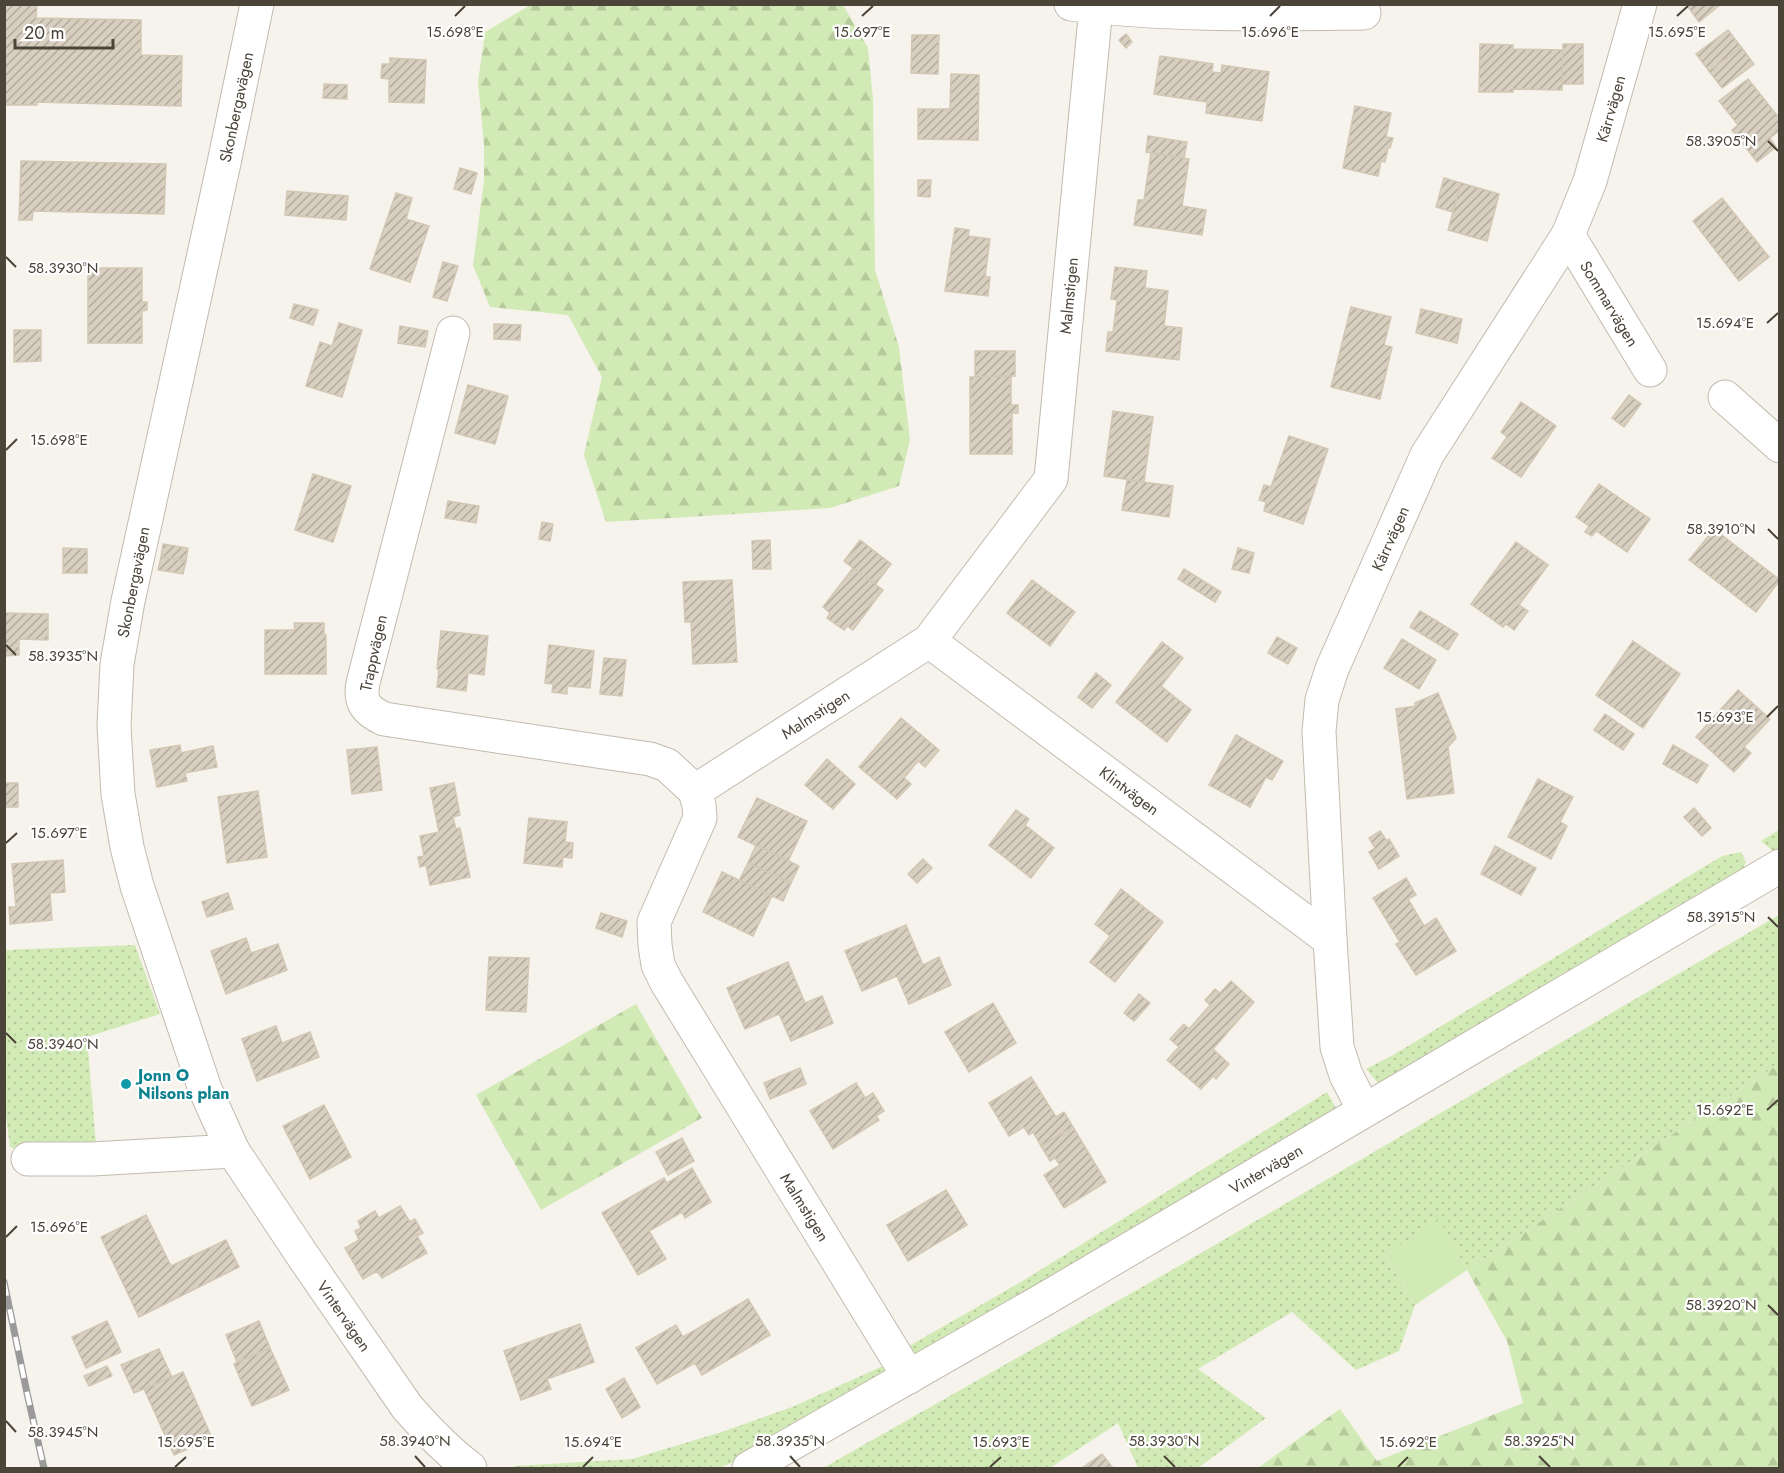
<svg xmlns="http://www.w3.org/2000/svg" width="1784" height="1473" font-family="Jost,sans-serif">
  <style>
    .grass { fill: url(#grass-dots) }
    .forest { fill: url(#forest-firs) }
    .garden { fill: #d2eab5 }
    .building { fill: url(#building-hatch); stroke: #d3c7b4; stroke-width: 1.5 }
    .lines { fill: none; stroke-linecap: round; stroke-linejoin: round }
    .minor-casing { stroke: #c2bbae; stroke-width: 35 }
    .minor { stroke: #fff; stroke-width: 33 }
    .rail-casing { stroke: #9a9a9a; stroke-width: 7 }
    .rail { stroke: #fff; stroke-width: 4.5; stroke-dasharray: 14; stroke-linecap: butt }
    .ticks { fill: none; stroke: #4b4439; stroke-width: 2 }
    .culture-dot { fill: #0f9aa8; stroke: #fff; stroke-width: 2 }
    .labels { text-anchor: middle; stroke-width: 4.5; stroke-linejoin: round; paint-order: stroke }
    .street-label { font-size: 16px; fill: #4b4439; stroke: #fff }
    .culture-label { font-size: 16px; font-weight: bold; fill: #0d838f; stroke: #fff; text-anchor: start }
    .ticks-label { font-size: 15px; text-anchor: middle; fill: #4b4439; stroke: #fff; stroke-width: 4.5; stroke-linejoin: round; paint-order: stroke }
  </style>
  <defs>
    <pattern id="grass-dots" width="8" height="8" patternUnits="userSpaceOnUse" patternTransform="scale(1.5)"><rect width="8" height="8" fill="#d2eab5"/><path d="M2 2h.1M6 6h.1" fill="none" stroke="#b6ca9c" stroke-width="1.8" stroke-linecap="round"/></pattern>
    <pattern id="forest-firs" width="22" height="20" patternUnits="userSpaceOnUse" patternTransform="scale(1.5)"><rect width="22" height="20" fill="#d2eab5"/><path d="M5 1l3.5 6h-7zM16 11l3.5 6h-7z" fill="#b6ca9c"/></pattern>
    <pattern id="building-hatch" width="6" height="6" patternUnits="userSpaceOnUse" patternTransform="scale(1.5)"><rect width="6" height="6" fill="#d8cfc1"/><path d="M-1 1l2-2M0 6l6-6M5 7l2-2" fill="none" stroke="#b1aa9e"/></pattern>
  </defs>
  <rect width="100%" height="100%" fill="#f6f3ec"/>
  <g class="grass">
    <polygon points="1779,830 1779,851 1773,851 1761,841"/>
    <polygon points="1741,852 1746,862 1740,874 1398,1078 1378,1083 1366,1069 1395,1054 1722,856"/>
    <polygon points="1779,915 1779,1064 1467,1270 1439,1221 1385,1255 1415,1305 1399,1351 1356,1370 1292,1312 1198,1369 1266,1418 1198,1468 1138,1468 1118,1423 1050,1468 823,1468 1172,1270"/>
    <polygon points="135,945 160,1014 87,1037 96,1144 31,1153 10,1147 4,1101 4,950"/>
    <polygon points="1327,1092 1337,1110 913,1363 902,1350 1021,1282"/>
    <polygon points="883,1366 893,1378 729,1464 718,1468 513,1468 514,1466 632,1459 725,1431 792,1407"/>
  </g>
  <g class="forest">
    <polygon points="532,4 843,5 868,48 873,99 875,270 899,347 910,440 899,486 830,508 606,522 584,455 602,377 568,315 490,307 473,265 484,180 484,144 478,82 485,32"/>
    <polygon points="636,1004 702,1118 541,1210 476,1095"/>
    <polygon points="1779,1064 1779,1468 1258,1468 1340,1409 1377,1461 1523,1403 1507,1341 1467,1270"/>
  </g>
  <polygon class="garden" points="1439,1220 1467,1270 1415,1305 1385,1255"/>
  <g class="building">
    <polygon points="4,4 37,4 36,18 141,20 141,55 182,56 181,106 37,102 37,105 4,105"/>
    <polygon points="1686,4 1721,4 1699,22"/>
    <polygon points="1728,30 1741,47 1709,71 1696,54"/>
    <polygon points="1126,34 1132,42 1126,48 1119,40"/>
    <polygon points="912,35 939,35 938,74 911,73"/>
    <polygon points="1480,44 1513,45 1513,49 1563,50 1562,90 1513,89 1513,92 1479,92"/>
    <polygon points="1563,44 1583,44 1583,84 1562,84"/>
    <polygon points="1741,47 1754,64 1722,88 1709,71"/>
    <polygon points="1160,56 1213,64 1212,72 1221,73 1222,65 1269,72 1262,121 1206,113 1207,102 1154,94"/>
    <polygon points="390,58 426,60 424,103 389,102 389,79 381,78 382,64 390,64"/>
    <polygon points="951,74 979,75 978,140 918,139 918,109 950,109"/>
    <polygon points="1748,79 1780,119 1780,130 1770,138 1776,147 1757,162 1732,130 1738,125 1719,101"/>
    <polygon points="324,84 347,85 347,99 323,98"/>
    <polygon points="1355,106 1391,113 1386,137 1393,138 1390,148 1388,148 1385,162 1381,161 1378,176 1343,168"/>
    <polygon points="1148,136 1187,142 1184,158 1146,152"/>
    <polygon points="1151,153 1189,159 1182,206 1206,210 1202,235 1134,225 1138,200 1144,200"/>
    <polygon points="21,161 166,164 164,214 33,211 32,220 19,220"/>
    <polygon points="460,168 477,173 471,194 454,189"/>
    <polygon points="1444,178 1461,183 1453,212 1436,207"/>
    <polygon points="918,180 931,180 930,197 918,196"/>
    <polygon points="1461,183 1499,194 1487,241 1448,230"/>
    <polygon points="287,191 348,196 346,220 285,215"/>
    <polygon points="396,193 412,198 406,219 429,226 410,282 370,269"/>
    <polygon points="1722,198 1769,257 1739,281 1693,221"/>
    <polygon points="955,228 969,230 968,236 990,239 985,277 990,277 988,296 945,291"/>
    <polygon points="443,262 458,266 447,301 433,297"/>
    <polygon points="1115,267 1147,271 1145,288 1168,291 1164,326 1182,328 1179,360 1106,351 1108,332 1113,332 1117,300 1111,299"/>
    <polygon points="88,268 142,268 142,302 147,302 147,310 142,311 142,343 88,343"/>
    <polygon points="294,304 318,310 313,325 290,318"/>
    <polygon points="1351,307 1391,317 1384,345 1392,347 1380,399 1331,387"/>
    <polygon points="1421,309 1462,319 1457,343 1416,333"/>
    <polygon points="339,323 362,330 342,397 306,386 320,342 332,346"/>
    <polygon points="494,324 521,325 520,340 494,339"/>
    <polygon points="400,326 428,331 425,347 398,343"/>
    <polygon points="14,330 41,330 41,361 14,362"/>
    <polygon points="975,351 1015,351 1015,376 975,377"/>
    <polygon points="1011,376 1011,405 1018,405 1018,413 1012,413 1012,454 970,454 970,377"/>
    <polygon points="468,385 508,396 495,444 455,433"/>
    <polygon points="1629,395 1641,404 1624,427 1612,418"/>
    <polygon points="1521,402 1556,426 1521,477 1492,458 1507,437 1501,432"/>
    <polygon points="1113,411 1153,417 1144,482 1104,476"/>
    <polygon points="1289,436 1328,449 1303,524 1264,511 1266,502 1259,500 1264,485 1271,487"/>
    <polygon points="313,474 351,486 333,542 295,530"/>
    <polygon points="1127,480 1173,486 1169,517 1122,510"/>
    <polygon points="1599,484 1650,519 1627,552 1596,531 1592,536 1585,532 1589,526 1576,517"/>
    <polygon points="448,501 479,506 476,523 445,518"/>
    <polygon points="542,522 553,524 550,541 539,539"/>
    <polygon points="1714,529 1780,580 1756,612 1689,560"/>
    <polygon points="770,540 771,569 753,569 752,541"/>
    <polygon points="860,540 891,564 875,585 844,561"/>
    <polygon points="1516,542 1548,565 1519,605 1528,611 1514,630 1506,624 1503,627 1471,604"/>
    <polygon points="163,544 188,548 186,561 161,557"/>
    <polygon points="63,548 87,549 87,573 63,573"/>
    <polygon points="1238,548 1254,553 1249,573 1232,569"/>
    <polygon points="161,557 186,561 183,574 158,570"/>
    <polygon points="853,568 883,590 853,630 847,626 844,630 827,618 830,613 823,607"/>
    <polygon points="1184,569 1221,592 1215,602 1178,579"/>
    <polygon points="732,580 737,662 693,664 691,622 685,622 683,582"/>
    <polygon points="1032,580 1075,612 1050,646 1007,613"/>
    <polygon points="1420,611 1458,634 1448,650 1410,627"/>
    <polygon points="4,613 48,614 48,640 19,639 19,655 4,656"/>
    <polygon points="294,623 324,623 324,635 326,635 326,674 265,674 265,630 295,630"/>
    <polygon points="441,631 488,636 484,675 468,673 466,691 437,687 439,669 437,669"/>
    <polygon points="1277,637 1297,648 1288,664 1268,653"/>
    <polygon points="1402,639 1436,660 1419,689 1384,668"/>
    <polygon points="1633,641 1680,674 1643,728 1596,695"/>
    <polygon points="1162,642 1183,658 1161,686 1191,710 1167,742 1116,702"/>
    <polygon points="549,645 594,651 590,688 567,686 567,694 552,692 553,684 545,683"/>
    <polygon points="604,658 626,660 622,696 600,694"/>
    <polygon points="1096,673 1111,685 1092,708 1078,697"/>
    <polygon points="1738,690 1770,719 1744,747 1751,753 1734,772 1696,737"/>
    <polygon points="1438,693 1456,738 1448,747 1454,793 1407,799 1396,709 1416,706 1415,703"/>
    <polygon points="1605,714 1634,734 1623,750 1594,730"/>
    <polygon points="901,718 939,750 925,767 918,761 904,778 911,784 897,799 859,767"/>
    <polygon points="1236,735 1283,761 1272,780 1266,777 1250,807 1209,785"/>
    <polygon points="180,745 181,753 213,746 217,767 185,773 187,781 157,787 150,750"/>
    <polygon points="1673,745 1708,765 1697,783 1663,764"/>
    <polygon points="377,747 382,790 352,794 347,750"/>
    <polygon points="827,759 855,784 833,809 805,785"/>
    <polygon points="1538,779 1573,797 1560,822 1567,826 1551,859 1508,837"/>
    <rect x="4" y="783" width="14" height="24"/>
    <polygon points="454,783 460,815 453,817 456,829 460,828 470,877 430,885 426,865 420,867 418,857 424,856 420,836 439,832 430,788"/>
    <polygon points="258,791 267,857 227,863 218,797"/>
    <polygon points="757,798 807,821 788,861 738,837"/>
    <polygon points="1694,808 1711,828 1702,836 1684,817"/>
    <polygon points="1016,810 1029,819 1025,825 1054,848 1031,878 989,845"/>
    <polygon points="529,818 567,822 565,842 573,843 572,858 563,857 562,867 524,863"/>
    <polygon points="1380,831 1387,841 1389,839 1399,856 1379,869 1369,852 1375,848 1369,838"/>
    <polygon points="756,845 799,866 791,883 748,863"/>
    <polygon points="1495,846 1536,868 1521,895 1481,874"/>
    <polygon points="923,859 932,868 917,883 908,874"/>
    <polygon points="63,860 65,892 50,893 52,920 10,924 9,907 16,907 12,864"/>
    <polygon points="748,863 791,883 783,901 739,881"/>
    <polygon points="722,872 772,896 753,936 703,912"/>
    <polygon points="1406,878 1416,895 1408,899 1424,926 1436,918 1456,951 1416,975 1396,944 1400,942 1373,898"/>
    <polygon points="1121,889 1163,922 1115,982 1090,962 1110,936 1095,924"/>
    <polygon points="228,893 233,909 207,917 202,902"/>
    <polygon points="601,913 627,921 622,937 596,928"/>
    <polygon points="906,925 923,965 939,957 951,985 909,1004 897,976 862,991 845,951"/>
    <polygon points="246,938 251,953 278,944 287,970 226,994 211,951"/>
    <polygon points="489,957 529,958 526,1012 486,1010"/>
    <polygon points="788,962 805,1003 822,996 833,1023 791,1041 779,1014 745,1029 727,988"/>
    <polygon points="1231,981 1254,1002 1213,1049 1229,1064 1216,1079 1213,1076 1201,1089 1167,1060 1179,1047 1170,1039 1184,1024 1189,1029 1210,1005 1205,1000 1215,989 1220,993"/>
    <polygon points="1139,994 1150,1003 1134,1021 1124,1013"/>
    <polygon points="993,1003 1016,1043 969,1072 945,1032"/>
    <polygon points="276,1026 282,1043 310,1032 319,1057 257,1081 242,1039"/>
    <polygon points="800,1068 806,1084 770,1099 764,1083"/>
    <polygon points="1031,1077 1056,1117 1064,1112 1073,1127 1041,1146 1033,1132 1029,1135 1024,1127 1009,1136 989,1103"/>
    <polygon points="856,1083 865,1098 873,1093 884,1111 876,1116 879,1120 833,1149 810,1111"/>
    <polygon points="324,1105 351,1157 310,1179 283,1126"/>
    <polygon points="1073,1127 1106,1182 1064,1208 1044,1175 1060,1165 1055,1158 1050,1161 1041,1146"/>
    <polygon points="682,1138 694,1161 668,1175 656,1152"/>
    <polygon points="692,1168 711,1202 685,1218 682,1212 649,1231 666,1259 638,1275 602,1213 664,1178 667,1183"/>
    <polygon points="946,1190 967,1225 908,1261 887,1225"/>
    <polygon points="400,1206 410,1222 415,1219 423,1233 417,1236 427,1253 382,1278 377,1271 363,1279 345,1248 359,1240 355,1231 361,1228 358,1221 375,1211 379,1218"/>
    <polygon points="146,1215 171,1266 226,1240 239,1267 139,1317 101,1237"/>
    <polygon points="748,1299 770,1335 702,1375 695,1363 657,1384 636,1348 676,1325 683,1337"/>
    <polygon points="107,1321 121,1352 86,1368 72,1337"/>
    <polygon points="259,1321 270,1348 237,1362 226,1335"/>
    <polygon points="580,1324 594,1362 547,1379 551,1389 521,1400 504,1351"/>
    <polygon points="270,1348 289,1390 252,1406 234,1364"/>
    <polygon points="159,1349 172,1377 134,1393 121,1365"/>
    <polygon points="107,1366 112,1376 89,1386 84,1376"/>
    <polygon points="183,1372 212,1438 174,1455 144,1389"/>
    <polygon points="624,1378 640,1407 622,1418 606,1389"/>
    <polygon points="1102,1454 1113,1468 1082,1468"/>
  </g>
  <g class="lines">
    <g class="minor-casing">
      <g id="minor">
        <path id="s1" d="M257,4L224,163L128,601L117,664L114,726L118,794L127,847L137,886L205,1089L233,1151L305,1259L407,1407C427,1430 446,1450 470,1468"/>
        <path d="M1071,4C1168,16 1266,14 1364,13"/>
        <path id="s2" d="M1568,235L1650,370"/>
        <path d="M453,333L363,683C359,703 367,711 384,719L650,759L667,765L695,791"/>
        <polyline points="1725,397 1780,446"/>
        <path id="s3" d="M929,641L1330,940"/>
        <path id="s4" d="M1364,1110L1346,1075L1337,1047L1330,940L1319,731L1322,700L1332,669L1427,455L1568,235L1590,181L1640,4"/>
        <polyline points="28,1159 92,1159 233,1151"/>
        <path id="s5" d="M909,1377L667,983L658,965L655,945L654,922L700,818L699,805L695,791L929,641L1051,479L1096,7"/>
        <path id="s6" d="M749,1468L1043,1300L1780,866"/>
      </g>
    </g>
    <use href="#minor" class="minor"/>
    <g class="rail-casing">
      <polyline id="rail" points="4,1282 27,1393 44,1468"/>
    </g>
    <use href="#rail" class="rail"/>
  </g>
  <path class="ticks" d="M455,16L465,6M862,16L873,6M1270,16L1280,6M1677,16L1688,6M1768,141L1778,151M6,257L16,267M1767,323L1778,313M6,450L17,439M1768,529L1778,539M6,645L16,655M1767,717L1778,706M6,843L17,833M1768,917L1778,927M6,1033L16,1043M1767,1110L1778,1100M6,1237L17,1226M1768,1305L1778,1315M6,1421L16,1432M415,1456L425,1467M790,1456L800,1467M1164,1456L1175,1467M1539,1456L1550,1467M175,1467L186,1457M583,1467L593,1457M990,1467L1001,1457M1398,1467L1408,1457"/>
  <circle class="culture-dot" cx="126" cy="1084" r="6"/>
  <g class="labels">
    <g class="street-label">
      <text transform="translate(236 107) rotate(-78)" y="6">Skonbergavägen</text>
      <text dy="6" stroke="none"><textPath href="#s4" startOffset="1078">Kärrvägen</textPath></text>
      <text dy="6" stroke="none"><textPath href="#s5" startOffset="1332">Malmstigen</textPath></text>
      <text dy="6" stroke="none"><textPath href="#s2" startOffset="80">Sommarvägen</textPath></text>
      <text dy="6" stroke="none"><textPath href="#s4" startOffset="592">Kärrvägen</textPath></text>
      <text transform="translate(133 582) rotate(-79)" y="6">Skonbergavägen</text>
      <text transform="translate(373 653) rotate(-78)" y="6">Trappvägen</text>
      <text dy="6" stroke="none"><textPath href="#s5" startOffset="810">Malmstigen</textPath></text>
      <text dy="6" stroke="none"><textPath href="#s3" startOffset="250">Klintvägen</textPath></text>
      <text dy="6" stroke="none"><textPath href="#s6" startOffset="597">Vintervägen</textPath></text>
      <text transform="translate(805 1207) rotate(58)" y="6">Malmstigen</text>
      <text dy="6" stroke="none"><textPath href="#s1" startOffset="1380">Vintervägen</textPath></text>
    </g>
    <g class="culture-label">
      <text x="138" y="1081">Jonn O<tspan x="138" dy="18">Nilsons plan</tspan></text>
    </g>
  </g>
  <g class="ticks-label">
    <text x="455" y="37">15.698°E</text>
    <text x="862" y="37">15.697°E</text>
    <text x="1270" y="37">15.696°E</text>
    <text x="1677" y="37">15.695°E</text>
    <text x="1721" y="146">58.3905°N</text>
    <text x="63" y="273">58.3930°N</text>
    <text x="1725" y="328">15.694°E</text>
    <text x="59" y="445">15.698°E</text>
    <text x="1721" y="534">58.3910°N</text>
    <text x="63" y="661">58.3935°N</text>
    <text x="1725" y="722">15.693°E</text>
    <text x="59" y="838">15.697°E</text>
    <text x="1721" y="922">58.3915°N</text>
    <text x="63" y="1049">58.3940°N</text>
    <text x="1725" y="1115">15.692°E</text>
    <text x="59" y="1232">15.696°E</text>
    <text x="1721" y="1310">58.3920°N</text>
    <text x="63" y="1437">58.3945°N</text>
    <text x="415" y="1446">58.3940°N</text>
    <text x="790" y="1446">58.3935°N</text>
    <text x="1164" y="1446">58.3930°N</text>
    <text x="1539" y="1446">58.3925°N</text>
    <text x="186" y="1447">15.695°E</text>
    <text x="593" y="1447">15.694°E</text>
    <text x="1001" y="1447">15.693°E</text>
    <text x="1408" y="1447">15.692°E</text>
  </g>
  <rect width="1784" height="1473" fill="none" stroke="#4b4439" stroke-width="12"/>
  <path d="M15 39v9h98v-9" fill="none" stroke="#4b4439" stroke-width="3"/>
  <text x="24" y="39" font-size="18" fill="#4b4439" stroke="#ffffff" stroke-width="4.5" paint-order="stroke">20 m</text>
</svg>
